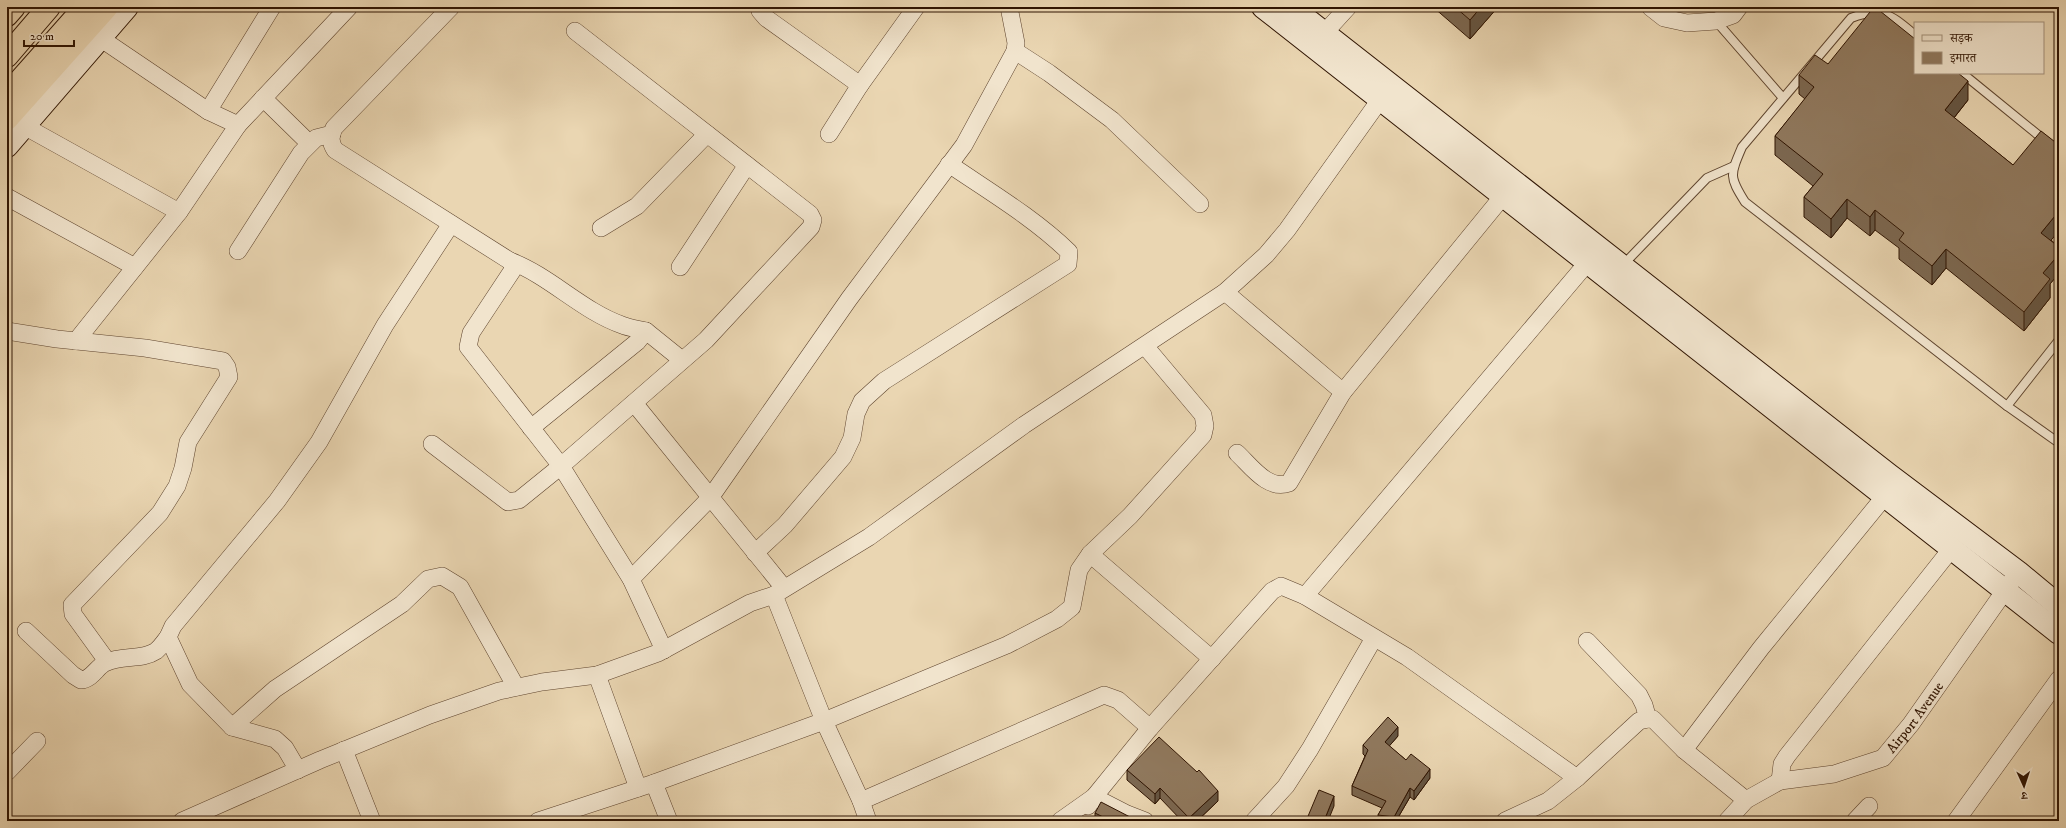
<svg xmlns="http://www.w3.org/2000/svg" width="2066" height="828" font-family="'IM FELL DW Pica','Noto Serif Devanagari',serif">
  <style>
    .lines { fill: none; stroke-linecap: round; stroke-linejoin: round }
    .service-casing { stroke: #5e442e; stroke-width: 10 }
    .minor-casing { stroke: #5e442e; stroke-width: 18 }
    .secondary-casing { stroke: #2f1402; stroke-width: 24 }
    .trunk-casing { stroke: #2f1402; stroke-width: 24 }
    .service { stroke: #f1e4cd; stroke-width: 8 }
    .minor { stroke: #f1e4cd; stroke-width: 17 }
    .secondary { stroke: #f1e4cd; stroke-width: 22 }
    .trunk { stroke: #ead6b2; stroke-width: 22 }
    .wall { fill: #7c6851; stroke: #2f1402 }
    .shaded-wall { fill: #655542; stroke: #2f1402 }
    .building { fill: #90795e; stroke: #2f1402 }
    .labels { text-anchor: middle; stroke-width: 3; stroke-linejoin: round; paint-order: stroke }
    .street-label { font-size: 14px; fill: #2f1402; stroke: #f1e4cd }
  </style>
  <rect width="100%" height="100%" fill="#ead6b2"/>
  <filter id="stains"><feTurbulence type="fractalNoise" baseFrequency=".005" numOctaves="4"/><feColorMatrix values="0 0 0 0 .2 0 0 0 0 .09 0 0 0 0 .02 0 0 0 .5 -.17"/></filter>
  <radialGradient id="worn" r=".72"><stop offset=".6" stop-color="#630" stop-opacity="0"/><stop offset="1" stop-color="#630" stop-opacity=".3"/></radialGradient>
  <g class="lines">
    <g class="service-casing">
      <g id="service">
        <polyline points="1716,21 1783,98"/>
        <path d="M1915,35C1891,15 1882,6 1851,18L1742,147C1730,175 1729,177 1745,202L2007,406"/>
        <polyline points="1962,73 2059,152"/>
        <polyline points="1623,265 1707,178 1734,166"/>
        <polyline points="2059,340 2007,406 2059,443"/>
      </g>
    </g>
    <g class="minor-casing">
      <g id="minor">
        <path d="M451,7L334,128C330,137 330,142 335,150L510,261L513,265L512,271L471,333L468,347L561,466L631,579L664,650"/>
        <polyline points="761,7 760,11 766,18 860,85"/>
        <polyline points="1650,7 1664,18 1687,23 1716,21 1733,15 1739,7"/>
        <polyline points="1317,41 1348,7"/>
        <polyline points="1015,51 1049,73 1112,120 1200,204"/>
        <polyline points="263,98 309,143"/>
        <polyline points="208,111 272,7"/>
        <polyline points="238,125 349,7"/>
        <polyline points="24,126 179,212 238,125 208,111 100,38"/>
        <polyline points="829,134 860,85 916,7"/>
        <polyline points="7,197 135,267"/>
        <polyline points="601,228 637,206 707,134"/>
        <polyline points="238,251 301,153 316,138 332,134"/>
        <path d="M510,261C550,276 582,311 622,325C629,328 638,329 646,331"/>
        <polyline points="680,267 747,165"/>
        <polyline points="1225,292 1343,392"/>
        <polyline points="7,331 57,339 145,348 223,361 227,367 229,377 188,442 183,468 177,486 160,513 72,605 73,614 107,661"/>
        <polyline points="76,341 179,212"/>
        <polyline points="634,403 784,588"/>
        <polyline points="531,428 637,342 646,331 682,360"/>
        <polyline points="432,444 508,502 519,500 561,466 706,340 811,227 813,220 810,214 575,31"/>
        <path d="M1237,453C1251,466 1268,491 1289,483L1343,392L1503,196"/>
        <path d="M755,553L785,525L843,457L852,438L856,414L862,401L884,381L1068,264L1069,252C1034,218 990,192 949,164"/>
        <polyline points="1090,554 1212,659"/>
        <polyline points="631,579 710,498 849,299 964,145 1015,51 1016,43 1009,7"/>
        <polyline points="774,595 824,721 861,801 868,821"/>
        <polyline points="1305,596 1588,262"/>
        <path d="M26,631L73,675L81,680C91,680 97,667 105,663C122,654 141,661 156,651C161,647 164,642 168,637"/>
        <polyline points="1587,641 1639,695 1644,705 1648,719"/>
        <polyline points="597,675 638,788"/>
        <polyline points="232,727 275,689 402,604 428,579 442,576 460,587 516,687"/>
        <polyline points="344,750 372,821"/>
        <polyline points="1684,750 1761,648 1885,496"/>
        <polyline points="298,770 285,748 275,739 232,727 190,684 168,637 173,626 277,501 319,442 385,325 451,224"/>
        <polyline points="7,772 37,741"/>
        <polyline points="1780,781 1782,764 1787,756 1952,548"/>
        <polyline points="654,783 669,821"/>
        <polyline points="861,801 1104,695 1118,700 1150,728"/>
        <polyline points="1088,806 1094,797 1127,814 1145,821"/>
        <polyline points="182,821 320,760 430,715 499,691 542,682 597,675 658,653 750,603 774,595 869,537 1024,425 1225,292 1266,255 1287,230 1387,90"/>
        <polyline points="538,821 654,783 824,721 1007,645 1057,619 1072,607 1079,570 1090,554 1130,516 1203,435 1205,426 1203,415 1145,346"/>
        <polyline points="1060,821 1094,797 1150,728 1272,591 1281,586 1305,596 1407,657 1577,778"/>
        <polyline points="1254,821 1286,786 1310,749 1374,638"/>
        <polyline points="1505,821 1548,801 1577,778 1639,721 1648,719 1653,719 1684,750 1746,800"/>
        <path id="s1" d="M1727,821L1746,800L1780,781L1834,774L1883,758L1911,724L2018,572"/>
        <polyline points="1855,821 1869,806"/>
        <polyline points="1956,821 2059,679"/>
      </g>
    </g>
    <g class="secondary-casing">
      <g id="secondary">
        <polyline points="1263,7 2059,633"/>
        <polyline points="1291,7 1889,475 2018,572 2059,606"/>
        <polyline points="7,146 127,7"/>
      </g>
    </g>
    <g class="trunk-casing">
      <g id="trunk">
        <polyline points="7,15 14,7"/>
        <polyline points="7,56 49,7"/>
        <polyline points="7,95 85,7"/>
        <polyline points="7,119 107,7"/>
      </g>
    </g>
    <use href="#service" class="service"/>
    <use href="#minor" class="minor"/>
    <use href="#secondary" class="secondary"/>
    <use href="#trunk" class="trunk"/>
  </g>
  <g class="wall">
    <polygon points="1433,7 1498,7 1470,39"/>
    <polygon points="1828,64 1968,100 1954,118 2013,165 2059,145 2059,231 2051,240 2059,247 2059,273 2050,284 2050,298 2024,331 1946,268 1932,285 1899,259 1899,248 1875,230 1870,236 1847,218 1831,238 1804,217 1804,197 1813,186 1775,155 1775,136 1805,99 1799,94 1799,75"/>
    <polygon points="1398,736 1389,746 1406,760 1430,778 1414,800 1410,797 1396,821 1378,821 1378,815 1382,808 1352,795 1352,786 1365,756 1363,754 1363,745"/>
    <polygon points="1127,770 1218,801 1197,821 1182,821 1160,798 1155,804 1127,780"/>
    <polygon points="1095,813 1130,821 1095,821"/>
  </g>
  <g class="shaded-wall">
    <polygon points="1481,7 1498,7 1470,39 1470,20"/>
    <polygon points="1968,81 1968,100 1945,129 1945,110"/>
    <polygon points="1847,199 1847,218 1831,238 1831,219"/>
    <polygon points="1875,210 1875,230 1870,236 1870,217"/>
    <polygon points="2059,211 2059,231 2041,252 2041,233"/>
    <polygon points="1946,249 1946,268 1932,285 1932,266"/>
    <polygon points="2059,254 2059,273 2050,284 2050,298 2024,331 2024,312 2043,273"/>
    <polygon points="1398,727 1398,736 1385,751 1385,742"/>
    <polygon points="1430,769 1430,778 1414,800 1414,791"/>
    <polygon points="1160,788 1160,798 1155,804 1155,794"/>
    <polygon points="1410,788 1410,797 1396,821 1394,821 1394,817"/>
    <polygon points="1218,791 1218,801 1197,821 1189,821 1189,818"/>
    <polygon points="1334,796 1334,806 1328,821 1324,821"/>
  </g>
  <g class="building">
    <polygon points="1455,7 1481,7 1470,20"/>
    <polygon points="1874,7 1875,7 1915,39 1915,73 1958,73 1968,81 1945,110 2013,165 2041,131 2059,145 2059,211 2041,233 2059,247 2059,254 2043,273 2050,279 2024,312 1946,249 1932,266 1899,240 1904,233 1875,210 1870,217 1847,199 1831,219 1804,197 1823,174 1775,136 1814,87 1799,75 1815,55 1828,64"/>
    <polygon points="1388,717 1398,727 1385,742 1406,760 1411,754 1430,769 1414,791 1410,788 1394,817 1378,815 1386,801 1352,786 1368,750 1363,745"/>
    <polygon points="1159,737 1197,772 1199,770 1218,791 1189,818 1160,788 1155,794 1127,770"/>
    <polygon points="1319,790 1334,796 1324,821 1306,821"/>
    <polygon points="1101,802 1130,817 1128,821 1111,821 1095,813"/>
  </g>
  <g class="labels">
    <g class="street-label">
      <text dy="5" stroke="none"><textPath href="#s1" startOffset="225">Airport Avenue</textPath></text>
    </g>
  </g>
  <rect width="2066" height="828" fill="none" stroke="#ead6b2" stroke-width="24"/>
  <rect x="8" y="8" width="2050" height="812" fill="none" stroke="#2f1402" stroke-width="2"/>
  <rect x="12" y="12" width="2042" height="804" fill="none" stroke="#2f1402"/>
  <rect x="1914" y="22" width="130" height="52" fill="#f1e4cd" stroke="#a3917c"/>
  <rect x="1922" y="35" width="20" height="6" fill="#f1e4cd" stroke="#a3917c"/>
  <text x="1950" y="42" font-size="12" fill="#2f1402">सड़क</text>
  <rect x="1922" y="52" width="20" height="12" fill="#90795e" stroke="#a3917c"/>
  <text x="1950" y="62" font-size="12" fill="#2f1402">इमारत</text>
  <g transform="translate(2024 786) rotate(177)" stroke="#f1e4cd" stroke-width="3" paint-order="stroke">
  <path d="M0-3L7 15L0 10L-7 15Z" fill="#2f1402"/>
  <text y="-6" font-size="11" font-weight="bold" text-anchor="middle" fill="#2f1402">उ</text>
  </g>
  <path d="M24 40v6h50v-6" fill="none" stroke="#2f1402" stroke-width="2"/>
  <text x="30" y="40" font-size="12" fill="#2f1402" stroke="#f1e4cd" stroke-width="3" paint-order="stroke">20 m</text>
  <rect width="100%" height="100%" filter="url(#stains)"/>
  <rect width="100%" height="100%" fill="url(#worn)"/>
</svg>
